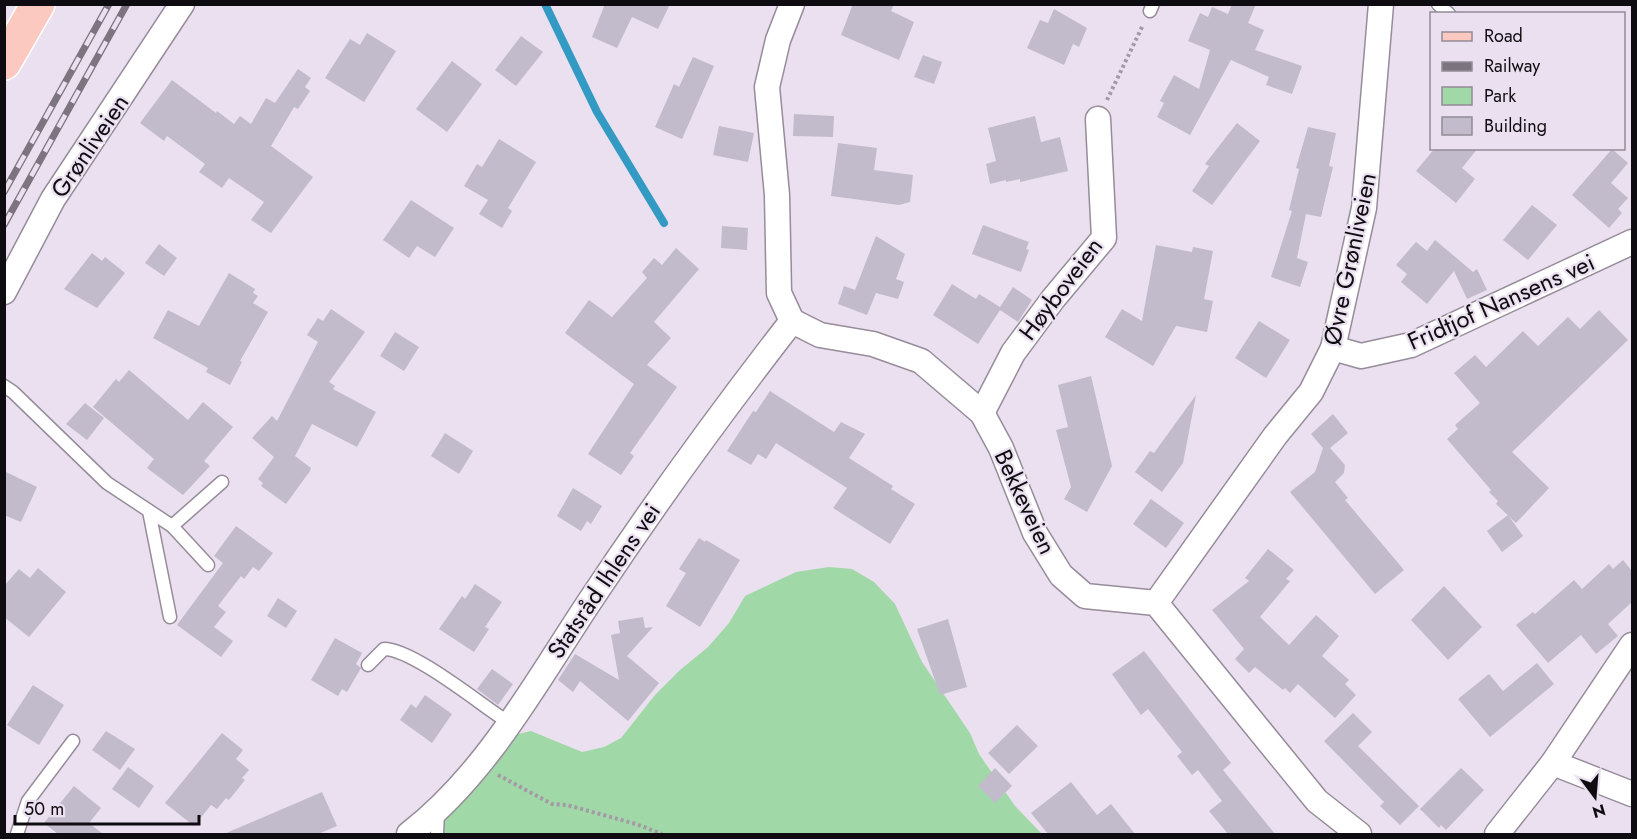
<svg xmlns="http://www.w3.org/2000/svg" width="1637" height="839" font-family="Jost,sans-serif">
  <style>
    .green { fill: #a1d8a7 }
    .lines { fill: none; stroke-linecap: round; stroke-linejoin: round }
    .stream { stroke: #339ac4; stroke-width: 8 }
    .building { fill: #c2bbcb }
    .lane-casing { stroke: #968c9a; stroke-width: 15 }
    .street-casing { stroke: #968c9a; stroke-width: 27 }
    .primary-casing { stroke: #fff; stroke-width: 36 }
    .path { stroke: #a39aa6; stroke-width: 4; stroke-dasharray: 3 3; stroke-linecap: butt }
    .lane { stroke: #fff; stroke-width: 12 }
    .street { stroke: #fff; stroke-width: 24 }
    .primary { stroke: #fbc9bf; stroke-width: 33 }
    .rail-casing { stroke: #7c757f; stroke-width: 7 }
    .rail { stroke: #ebe0ef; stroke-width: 4.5; stroke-dasharray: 14; stroke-linecap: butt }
    .labels { text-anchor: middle; stroke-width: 4.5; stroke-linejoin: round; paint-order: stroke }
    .street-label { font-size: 24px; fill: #0f0c11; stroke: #ebe0ef }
  </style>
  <rect width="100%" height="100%" fill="#ebe0ef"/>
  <polygon class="green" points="829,567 852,569 874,582 895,604 922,662 970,733 979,754 1015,806 1042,834 437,834 450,801 510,736 531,731 582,752 604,747 621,738 655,695 680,670 708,647 729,623 745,596 796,572"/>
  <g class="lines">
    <polyline class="stream" points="545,4 597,112 664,223"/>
  </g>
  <g class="building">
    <polygon points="605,4 670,4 658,29 632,17 617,48 592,37"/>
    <polygon points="853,4 894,4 891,11 914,22 899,60 841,35"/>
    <polygon points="1232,4 1256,4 1248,23 1264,30 1255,50 1302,66 1292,94 1266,85 1269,77 1231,60 1190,135 1157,117 1164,103 1160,101 1174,75 1199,89 1210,50 1188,41 1200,13 1208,17 1212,7 1228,14"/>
    <polygon points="1054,9 1087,28 1079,47 1073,44 1064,65 1027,48 1040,20 1048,23"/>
    <polygon points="367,33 396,51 364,102 325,78 350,39 360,45"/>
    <polygon points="521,36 543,52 516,86 495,70"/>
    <polygon points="923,55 942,62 934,84 914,77"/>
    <polygon points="693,57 714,66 682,139 655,127 674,84 679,87"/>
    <polygon points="452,61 482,84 447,132 416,109"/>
    <polygon points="298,69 311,78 305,87 310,91 298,109 294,107 271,146 313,177 271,233 251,220 264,202 229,178 222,188 199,172 205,164 167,136 164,141 140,123 172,80 216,113 217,111 234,124 240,116 251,124 266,98 275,103"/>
    <polygon points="794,114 834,116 833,137 793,136"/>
    <polygon points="1035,116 1041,142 1060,137 1068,171 1020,182 1020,179 1006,182 1006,180 990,184 986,164 996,161 988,128"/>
    <polygon points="1237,123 1260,141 1212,205 1192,191 1209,166 1205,164"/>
    <polygon points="719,126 754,133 748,162 713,155"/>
    <polygon points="1308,127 1336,133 1329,166 1333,167 1321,217 1306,214 1297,258 1308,262 1300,287 1271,277 1292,211 1289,210 1299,169 1296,168"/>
    <polygon points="499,139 536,162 508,208 512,211 502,228 479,214 488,200 464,186 477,164 482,167"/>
    <polygon points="838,143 877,148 874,170 913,175 910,202 899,205 831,196"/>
    <polygon points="1435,148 1478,148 1462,168 1475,179 1456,203 1416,171"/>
    <polygon points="1612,149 1628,163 1611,183 1628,198 1618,209 1622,213 1609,228 1572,195"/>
    <polygon points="411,200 454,228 435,257 417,246 409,258 383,240"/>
    <polygon points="1532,205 1557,225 1528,260 1503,240"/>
    <polygon points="983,225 1029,242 1026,249 1029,250 1021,272 972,254"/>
    <polygon points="722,226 748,228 747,250 721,248"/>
    <polygon points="876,236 905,254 896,279 904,282 898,299 876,293 867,315 838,304 844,286 855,290"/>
    <polygon points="1435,240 1473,272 1477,269 1487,290 1467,299 1454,271 1427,304 1401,282 1407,274 1396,265 1416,242 1427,251"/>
    <polygon points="159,244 177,258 164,276 145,263"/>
    <polygon points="1156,245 1192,252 1193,247 1213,251 1204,299 1213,301 1207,332 1176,326 1153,366 1105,337 1122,309 1142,321"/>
    <polygon points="676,248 699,269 654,322 671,338 647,365 677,387 630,453 634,456 621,475 588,454 634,384 565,333 589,300 612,317 647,278 642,272 654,258 662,265"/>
    <polygon points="92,253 102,261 105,257 125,273 97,308 64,289"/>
    <polygon points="229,273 255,289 253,293 258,296 253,303 268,312 240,361 242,362 230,385 206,372 208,368 153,338 168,310 199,326"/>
    <polygon points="952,284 976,299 979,294 1000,307 1013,287 1032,300 1018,322 1000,310 978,344 933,315"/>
    <polygon points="331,309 365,332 329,382 335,386 333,389 376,412 357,447 312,424 295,456 311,468 310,471 286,504 261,486 263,483 258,479 274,457 252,438 272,416 277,421 318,342 307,335 318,318 323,321"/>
    <polygon points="1599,310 1628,340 1512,452 1549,488 1516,523 1496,504 1498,501 1489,492 1491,490 1447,439 1458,429 1455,425 1480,403 1454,373 1475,355 1486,367 1523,331 1538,346 1568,317 1580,329"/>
    <polygon points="1259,321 1290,340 1266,378 1235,358"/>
    <polygon points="395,332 419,347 404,371 380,356"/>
    <polygon points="129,370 188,420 203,402 233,427 204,461 210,466 183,495 147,468 154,459 93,407 116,379 119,382"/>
    <polygon points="1091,376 1112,466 1087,512 1064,499 1071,487 1056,430 1068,427 1058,385"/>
    <polygon points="770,391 834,432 841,422 865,434 849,458 893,486 891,489 915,504 890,544 833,508 847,488 776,443 766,459 758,454 751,465 727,451 753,411 756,412"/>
    <polygon points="1196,395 1183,463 1162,492 1135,472 1150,451 1154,453"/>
    <polygon points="85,403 104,418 87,440 66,424"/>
    <polygon points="1333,414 1348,433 1330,448 1345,465 1344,473 1335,482 1348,498 1345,500 1404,570 1375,594 1290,492 1315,472 1323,448 1311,434"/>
    <polygon points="445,433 473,451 459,474 431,456"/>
    <polygon points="4,471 37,487 21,522 4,515"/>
    <polygon points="573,488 602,506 591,524 587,521 581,531 557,516"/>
    <polygon points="1151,499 1184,523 1166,548 1133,524"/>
    <polygon points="1508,515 1523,536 1502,552 1487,531"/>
    <polygon points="236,526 273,553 259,571 253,567 244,579 241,576 218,606 226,612 214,627 233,641 221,657 177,625 223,563 214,556"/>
    <polygon points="699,538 705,542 706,540 740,560 700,627 666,606 686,573 679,569"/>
    <polygon points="1268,549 1294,570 1286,579 1290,581 1260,617 1289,645 1316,615 1339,636 1322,656 1349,680 1345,684 1356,695 1335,718 1298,684 1290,693 1285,688 1283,690 1255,667 1249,673 1235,659 1244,649 1212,610 1249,581 1245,578"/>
    <polygon points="1623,560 1632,571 1632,602 1608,624 1618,636 1596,654 1581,635 1548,663 1516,625 1533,612 1535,614 1574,580 1582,589 1609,564 1613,569"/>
    <polygon points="38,568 66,592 29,637 4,617 4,586 19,569 30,578"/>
    <polygon points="475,584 502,602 485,627 489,629 474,652 439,629 462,596 465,599"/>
    <polygon points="1444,586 1482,627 1448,660 1411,620"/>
    <polygon points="278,598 297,611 286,628 267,616"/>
    <polygon points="643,617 645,628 653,627 627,656 659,683 628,721 580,681 573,692 558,680 575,654 619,680 611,635 620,633 618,621"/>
    <polygon points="948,619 967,687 940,695 917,629"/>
    <polygon points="335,638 362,653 356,664 361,668 347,692 342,689 338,696 311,680"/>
    <polygon points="1144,651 1231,763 1223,770 1275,834 1228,834 1209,811 1222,801 1198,770 1192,775 1177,756 1182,752 1148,709 1141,715 1112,674"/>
    <polygon points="1537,663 1554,684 1490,737 1458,699 1489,674 1503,691"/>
    <polygon points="492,669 513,684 498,705 477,689"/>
    <polygon points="33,685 64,705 39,745 7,725"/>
    <polygon points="425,695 452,714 432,743 400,720 411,704 416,708"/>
    <polygon points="1353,713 1372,732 1358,746 1419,806 1400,825 1380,806 1384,802 1324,741"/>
    <polygon points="1017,725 1038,746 1009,774 988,753"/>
    <polygon points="106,731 135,749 120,770 92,750"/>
    <polygon points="222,733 243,750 236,759 249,770 242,778 245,780 229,800 226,798 217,809 211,805 194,826 165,803"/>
    <polygon points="128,767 154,786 139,808 112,789"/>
    <polygon points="995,768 1012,786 995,803 978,786"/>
    <polygon points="1461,768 1484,790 1446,830 1441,825 1439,828 1420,809"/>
    <polygon points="1071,782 1097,815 1111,804 1135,834 1048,834 1031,813"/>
    <polygon points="74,786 101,808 89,823 103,834 58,834 44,823"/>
    <polygon points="322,792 337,826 318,834 224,834"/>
  </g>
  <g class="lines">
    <g class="lane-casing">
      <g id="lane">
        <polyline points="1438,4 1449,14"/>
        <polyline points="1150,11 1153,4"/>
        <polyline points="4,386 13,392 107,483 172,526 222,482"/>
        <polyline points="149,511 170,617"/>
        <polyline points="172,526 208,565"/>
        <path d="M368,665L384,649C413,649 481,705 508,722"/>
        <polyline points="17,834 28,801 73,741"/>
        <polyline points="437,834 438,812"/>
      </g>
    </g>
    <g class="street-casing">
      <g id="street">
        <polyline points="4,292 53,199 182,4"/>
        <polyline points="792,321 820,335 873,344 921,361 982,413 1001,448 1035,533 1061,575 1085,596 1156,603 1317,801 1359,834"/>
        <polyline points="792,321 779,293 777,195 767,87 778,40 792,4"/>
        <polyline points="1333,348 1361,356 1411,345 1632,242"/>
        <polyline points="982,413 1013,353 1053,299 1104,238 1098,119"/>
        <polyline points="1156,603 1275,436 1311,392 1333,348 1364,208 1381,4"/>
        <polyline points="1553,763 1632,794"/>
        <path d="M409,834C488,773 537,680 592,598C655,503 722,411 792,321"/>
        <polyline points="1497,834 1553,763 1632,645"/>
      </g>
    </g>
    <g class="primary-casing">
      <polyline id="primary" points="4,63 38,4"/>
    </g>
    <g class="path">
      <polyline points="1107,100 1143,25"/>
      <polyline points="498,775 552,804 567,805 636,824 662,834"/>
    </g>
    <use href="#lane" class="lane"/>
    <use href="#street" class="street"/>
    <use href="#primary" class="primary"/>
    <g class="rail-casing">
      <g id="rail">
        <polyline points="4,192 109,4"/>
        <polyline points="4,225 127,4"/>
      </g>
    </g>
    <use href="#rail" class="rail"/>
  </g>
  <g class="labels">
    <g class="street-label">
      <text transform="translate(90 146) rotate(-56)" y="8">Grønliveien</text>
      <text transform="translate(1350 259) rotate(-78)" y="8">Øvre Grønliveien</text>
      <text transform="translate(1061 289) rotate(-53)" y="8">Høyboveien</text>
      <text transform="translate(1501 302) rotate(-24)" y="8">Fridtjof Nansens vei</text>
      <text transform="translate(1025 502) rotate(65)" y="8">Bekkeveien</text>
      <text transform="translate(604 581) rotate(-56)" y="8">Statsråd Ihlens vei</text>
    </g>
  </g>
  <rect width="1637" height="839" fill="none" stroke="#0f0c11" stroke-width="12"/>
  <rect x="1430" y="12" width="195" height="138" fill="#ebe0ef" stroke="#938b96" stroke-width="1.5"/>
  <rect x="1442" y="32" width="30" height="9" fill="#fbc9bf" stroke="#938b96" stroke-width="1.5"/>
  <text x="1484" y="42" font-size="18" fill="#0f0c11">Road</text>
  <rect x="1442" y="62" width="30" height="9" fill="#7c757f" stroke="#938b96" stroke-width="1.5"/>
  <text x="1484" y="72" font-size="18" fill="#0f0c11">Railway</text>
  <rect x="1442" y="87" width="30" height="18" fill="#a1d8a7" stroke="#938b96" stroke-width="1.5"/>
  <text x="1484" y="102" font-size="18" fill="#0f0c11">Park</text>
  <rect x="1442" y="117" width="30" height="18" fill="#c2bbcb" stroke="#938b96" stroke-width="1.5"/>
  <text x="1484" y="132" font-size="18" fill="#0f0c11">Building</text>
  <g transform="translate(1595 797) rotate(164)" stroke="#ebe0ef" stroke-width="4.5" paint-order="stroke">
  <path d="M0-4.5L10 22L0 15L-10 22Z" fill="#0f0c11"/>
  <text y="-9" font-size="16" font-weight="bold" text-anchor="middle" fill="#0f0c11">N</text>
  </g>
  <path d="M15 815v9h184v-9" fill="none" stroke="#0f0c11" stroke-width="3"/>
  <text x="24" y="815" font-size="18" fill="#0f0c11" stroke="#ebe0ef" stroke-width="4.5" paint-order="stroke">50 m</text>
</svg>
